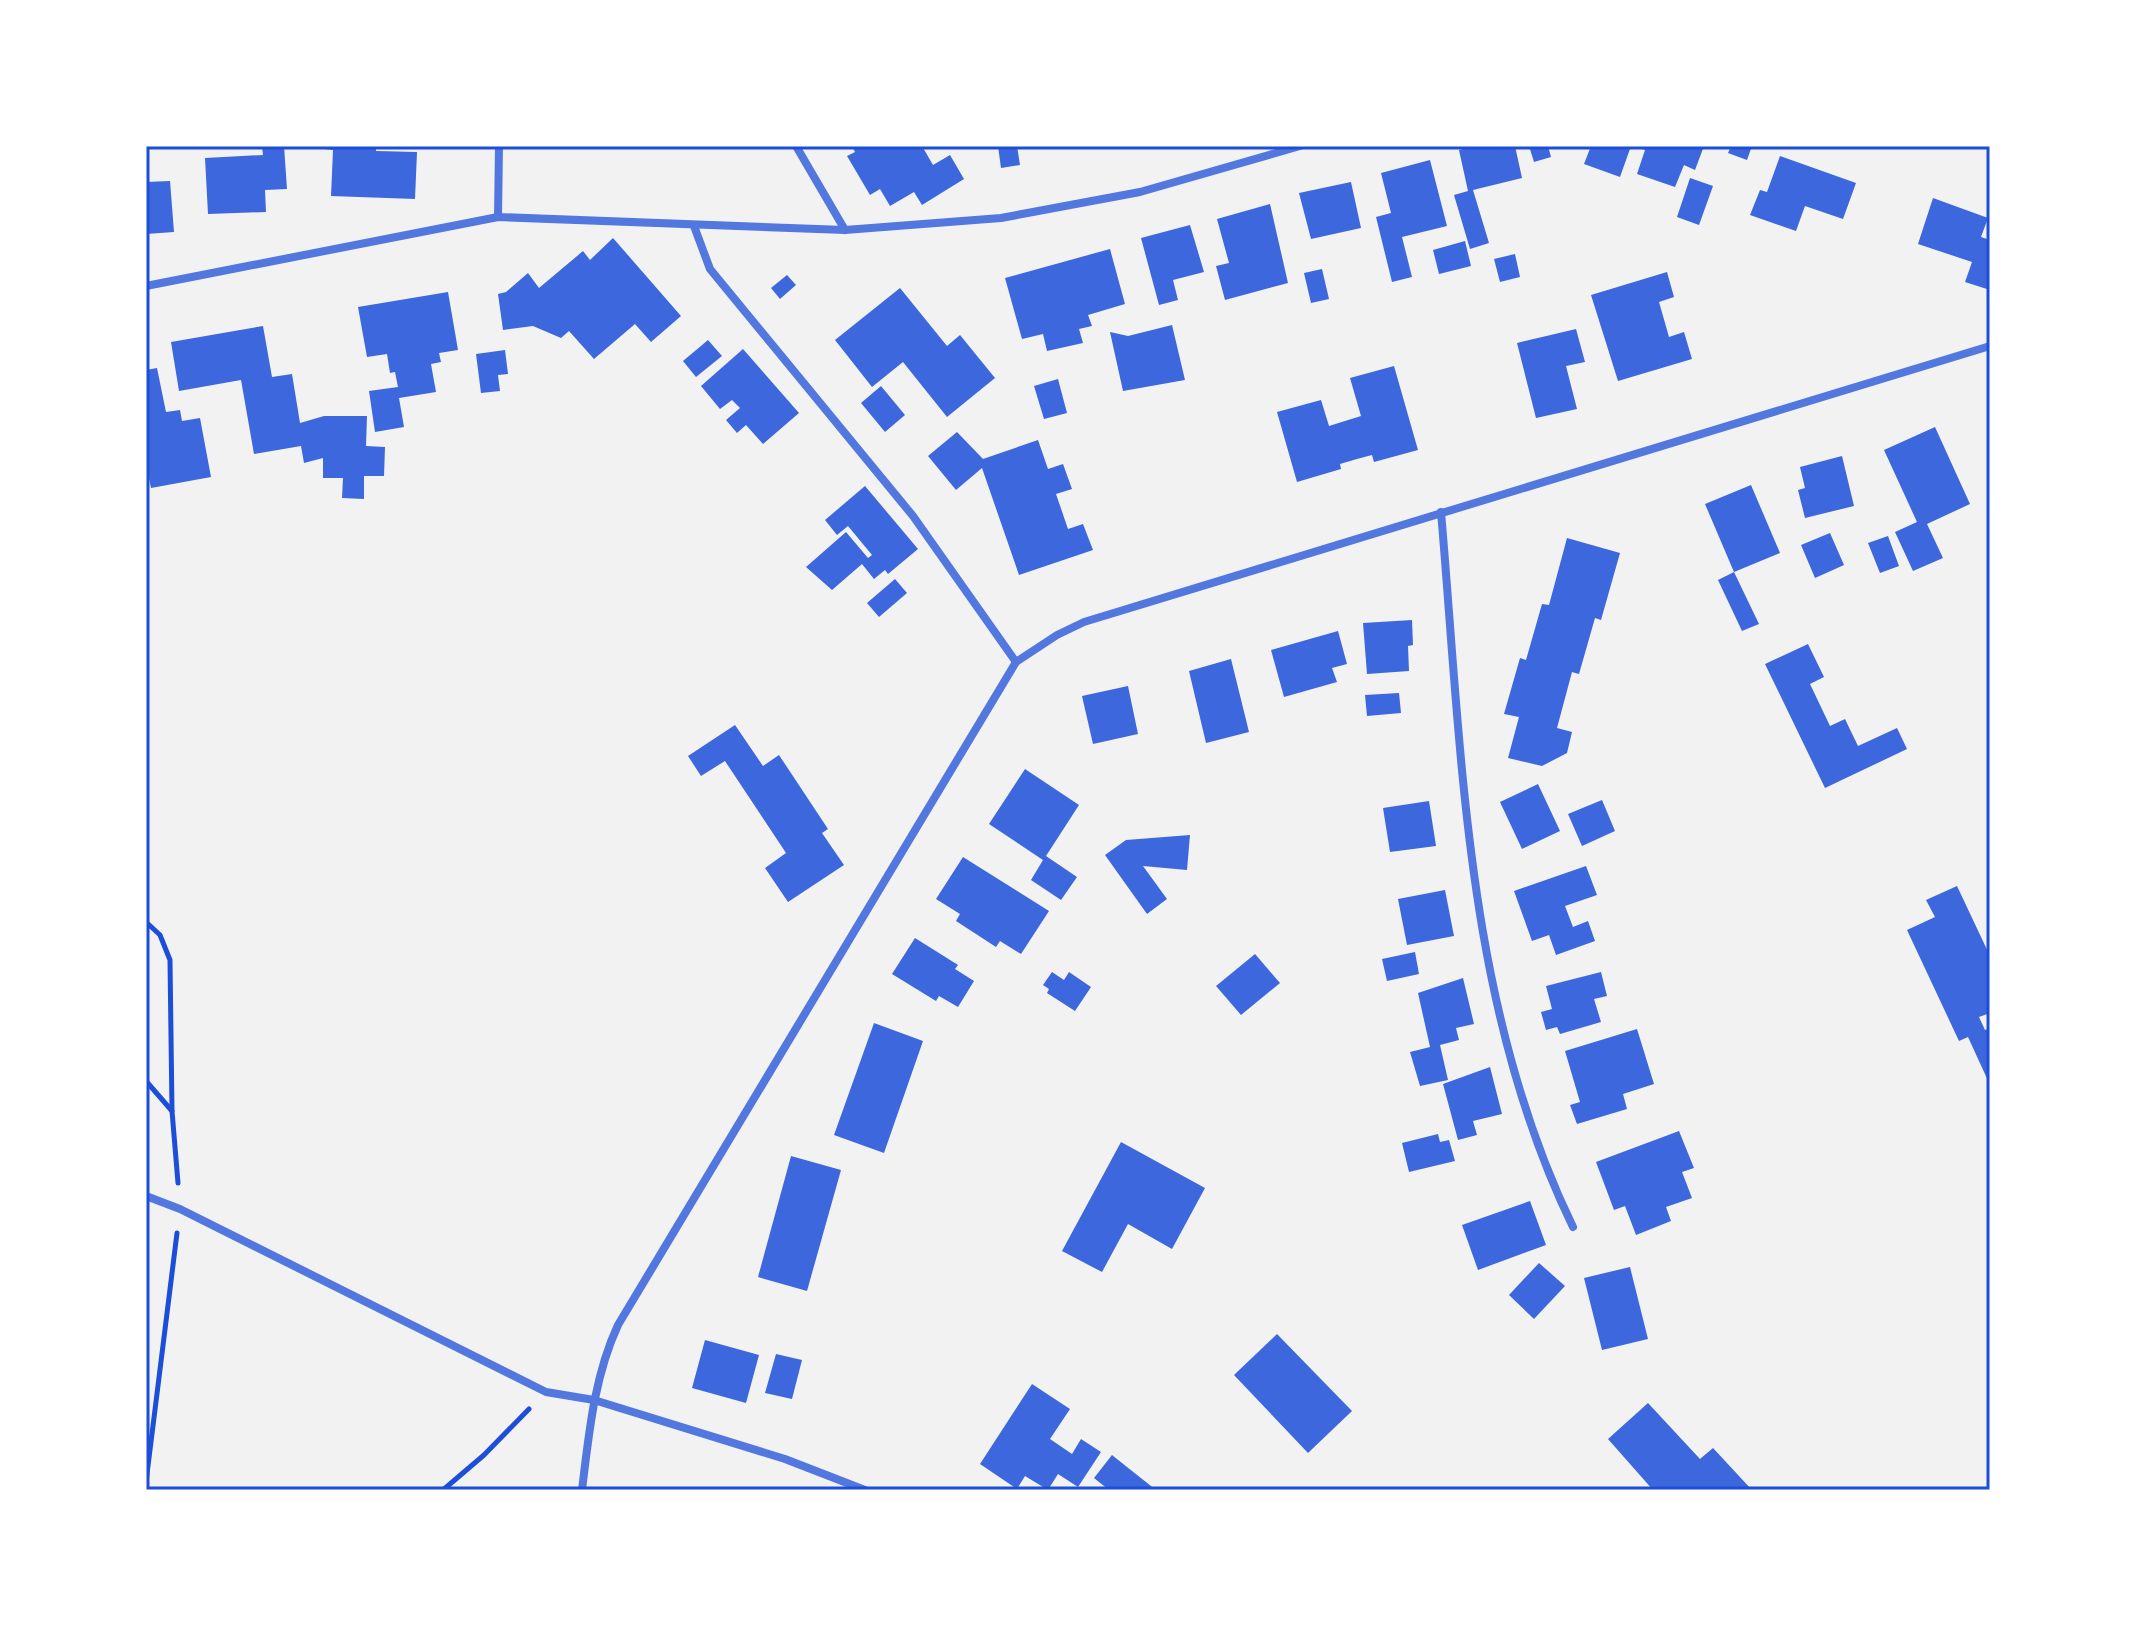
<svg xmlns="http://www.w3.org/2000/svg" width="2136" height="1636" font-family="Merriweather,serif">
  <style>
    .building { fill: #3d67dc }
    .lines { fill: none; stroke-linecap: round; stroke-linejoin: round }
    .path { stroke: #1d4ed8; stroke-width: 5 }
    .minor { stroke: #5277de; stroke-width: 8 }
    .neatline { fill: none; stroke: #1d4ed8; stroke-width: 3 }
  </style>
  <rect width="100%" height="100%" fill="#f2f2f2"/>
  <g class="building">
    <polygon points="262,146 284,146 287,189 265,190 266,212 208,214 205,158 263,155"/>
    <polygon points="324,146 376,146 376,151 417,152 415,199 331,196 333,150 324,149"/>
    <polygon points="852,146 922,146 933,165 950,155 964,179 922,205 914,192 890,206 880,189 870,195 847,156 855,152"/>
    <polygon points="998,146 1017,146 1020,165 1001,168"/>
    <polygon points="1474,146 1515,146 1522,178 1473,190 1489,243 1470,249 1454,195 1468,191 1459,150"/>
    <polygon points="1529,146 1548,146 1551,157 1534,162"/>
    <polygon points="1591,146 1631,146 1620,177 1584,164"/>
    <polygon points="1634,146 1704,146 1695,170 1684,165 1675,187 1637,174 1645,150"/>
    <polygon points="1731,146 1752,146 1747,160 1728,153"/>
    <polygon points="1780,156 1856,183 1843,219 1805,206 1796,231 1750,215 1760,190 1767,192"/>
    <polygon points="1430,160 1447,226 1402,237 1412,277 1392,282 1376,217 1391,213 1381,173"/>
    <polygon points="1690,178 1713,186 1699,225 1677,217"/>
    <polygon points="170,181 174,232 146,234 146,182"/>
    <polygon points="1351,182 1361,228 1311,239 1299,193"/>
    <polygon points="1933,198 1988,218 1981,237 1990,240 1990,290 1965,282 1972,262 1918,244"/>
    <polygon points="1270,204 1288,283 1225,300 1216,266 1229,263 1217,219"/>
    <polygon points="1190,225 1204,272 1173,280 1178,300 1159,305 1141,238"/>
    <polygon points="613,238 681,316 651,342 635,324 594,359 569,331 561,338 533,326 503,330 498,294 506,292 528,273 539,288 583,251 590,260"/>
    <polygon points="1465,241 1471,266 1439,274 1433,250"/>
    <polygon points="1110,249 1125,304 1088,315 1092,326 1079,329 1083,343 1047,351 1043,334 1022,339 1005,278"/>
    <polygon points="1515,254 1520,277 1500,282 1494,259"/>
    <polygon points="1322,269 1329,299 1311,303 1304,273"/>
    <polygon points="1667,272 1674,297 1659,302 1669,337 1684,332 1692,359 1618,381 1591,295"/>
    <polygon points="787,275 796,285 780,299 771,288"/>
    <polygon points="900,288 947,346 960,335 995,378 947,417 903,362 872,387 835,340"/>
    <polygon points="448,292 458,350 439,353 441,362 431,364 436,392 399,398 404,427 375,432 369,391 398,387 395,372 390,373 387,354 367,357 358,307"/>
    <polygon points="1172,325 1185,380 1123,391 1110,332 1128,336"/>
    <polygon points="263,326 272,377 292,374 300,423 324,416 367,416 366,446 385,447 384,476 364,476 364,499 342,498 343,478 323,478 323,458 304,463 301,446 254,454 241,380 179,391 171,342"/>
    <polygon points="1576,329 1585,362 1566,366 1577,409 1536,418 1517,343"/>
    <polygon points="708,340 722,356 696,377 683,361"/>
    <polygon points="743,349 799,413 763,444 746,425 737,433 726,420 740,408 732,400 720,409 701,386"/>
    <polygon points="505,350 508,374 498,375 500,391 481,393 476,354"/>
    <polygon points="1394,366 1418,450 1374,462 1372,455 1357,459 1340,464 1341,469 1297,482 1277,412 1321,400 1329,426 1361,416 1350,378"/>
    <polygon points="157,368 166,412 180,410 182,421 200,418 211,477 151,488 146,464 146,370"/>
    <polygon points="1058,379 1067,413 1044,419 1034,386"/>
    <polygon points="881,386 905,415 885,432 861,403"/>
    <polygon points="1935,427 1970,504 1927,524 1943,558 1913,571 1895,532 1917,522 1884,450"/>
    <polygon points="957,432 983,459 1038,440 1048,469 1063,464 1072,489 1056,494 1068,529 1083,524 1093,550 1019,575 982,468 956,490 928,456"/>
    <polygon points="1842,456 1854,506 1805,518 1798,490 1805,488 1800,467"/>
    <polygon points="1751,485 1780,553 1734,572 1705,504"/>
    <polygon points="865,486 918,549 888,574 885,570 874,579 862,564 832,590 806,567 846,532 868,558 872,555 848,526 837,535 825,520"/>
    <polygon points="1830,533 1844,565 1815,578 1801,545"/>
    <polygon points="1888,536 1899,566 1880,573 1868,543"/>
    <polygon points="1567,538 1620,553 1601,620 1595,618 1579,674 1572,672 1557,728 1572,732 1567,753 1542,766 1508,758 1519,717 1504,714 1520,658 1526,660 1542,604 1549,605"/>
    <polygon points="1734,572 1759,624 1742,631 1718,580"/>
    <polygon points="895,579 907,593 879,617 867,603"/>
    <polygon points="1412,620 1413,645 1408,646 1409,671 1367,674 1363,623"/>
    <polygon points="1338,631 1347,664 1332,668 1337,682 1284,697 1271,650"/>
    <polygon points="1808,644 1824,677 1810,684 1830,726 1845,719 1858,746 1897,728 1907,749 1825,788 1765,664"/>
    <polygon points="1231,659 1249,732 1206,743 1189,671"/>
    <polygon points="1128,686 1138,734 1093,744 1082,696"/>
    <polygon points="1399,693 1401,713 1367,716 1365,695"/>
    <polygon points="735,725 763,766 779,755 828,829 822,833 844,865 788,902 765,868 786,853 725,761 701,776 688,756"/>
    <polygon points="1025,769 1079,805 1046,856 1077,877 1061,900 1031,880 1043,860 989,824"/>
    <polygon points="1538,784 1560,831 1522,849 1500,802"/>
    <polygon points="1602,800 1615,831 1582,846 1568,814"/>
    <polygon points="1429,801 1436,846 1390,852 1383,808"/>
    <polygon points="1190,835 1187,870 1143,866 1167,899 1147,914 1105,855 1126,840"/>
    <polygon points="963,857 1049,911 1021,954 1000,941 996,947 956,921 960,914 936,899"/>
    <polygon points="1586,866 1597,895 1565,906 1573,927 1588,921 1595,941 1556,955 1549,935 1532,941 1514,891"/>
    <polygon points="1957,886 1990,956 1990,1013 1979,1017 1985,1030 1990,1028 1990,1085 1968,1037 1959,1041 1907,930 1935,917 1926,900"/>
    <polygon points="1445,890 1454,936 1407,945 1398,899"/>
    <polygon points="915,938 958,965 955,969 974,981 958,1007 939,996 936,1001 892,974"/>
    <polygon points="1415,952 1419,974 1387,981 1382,959"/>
    <polygon points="1255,954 1280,983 1241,1015 1216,986"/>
    <polygon points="1052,972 1064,980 1069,972 1091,987 1075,1011 1047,993 1049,989 1043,985"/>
    <polygon points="1601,972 1607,996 1594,999 1601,1022 1560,1034 1557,1027 1546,1030 1541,1012 1552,1009 1546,986"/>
    <polygon points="1463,978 1474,1024 1456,1028 1459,1040 1440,1045 1448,1080 1420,1086 1410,1052 1430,1047 1418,993"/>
    <polygon points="874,1023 923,1041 884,1153 834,1135"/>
    <polygon points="1637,1029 1654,1084 1623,1094 1627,1109 1577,1124 1570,1105 1580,1102 1565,1051"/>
    <polygon points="1490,1067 1502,1114 1473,1121 1477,1135 1458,1140 1443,1084"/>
    <polygon points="1679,1131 1694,1168 1682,1172 1692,1198 1666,1207 1671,1221 1636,1235 1625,1206 1614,1210 1596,1162"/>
    <polygon points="1438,1134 1440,1142 1449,1140 1455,1161 1409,1172 1402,1143"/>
    <polygon points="1121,1142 1205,1188 1172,1249 1128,1224 1102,1272 1062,1251"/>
    <polygon points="791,1156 841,1170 807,1291 758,1277"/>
    <polygon points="1530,1201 1546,1245 1478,1270 1462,1225"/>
    <polygon points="1539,1263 1565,1286 1534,1319 1509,1295"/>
    <polygon points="1630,1267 1648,1339 1602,1350 1584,1278"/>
    <polygon points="1277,1334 1352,1411 1308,1453 1234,1375"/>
    <polygon points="705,1340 759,1355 746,1403 692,1388"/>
    <polygon points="776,1354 802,1360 792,1399 765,1393"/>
    <polygon points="1032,1384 1070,1409 1050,1439 1072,1454 1081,1439 1101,1452 1078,1487 1058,1474 1048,1490 1025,1476 1017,1489 980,1464"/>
    <polygon points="1648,1403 1700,1459 1713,1448 1752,1490 1653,1490 1608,1439"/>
    <polygon points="1112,1455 1127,1467 1156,1490 1109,1490 1094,1478"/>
  </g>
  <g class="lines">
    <g class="path">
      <polyline points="146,922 160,935 170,960 172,1111 178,1183"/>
      <polyline points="146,1081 172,1111"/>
      <polyline points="146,1482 177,1233"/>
      <polyline points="443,1490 484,1455 529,1409"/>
    </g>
    <g class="minor">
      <polyline points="796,146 845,230"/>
      <polyline points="498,217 499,146"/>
      <polyline points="694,226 710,269 913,516 1016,662"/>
      <polyline points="146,286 498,217 845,230 1001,218 1140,192 1300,146"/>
      <path d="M1441,512C1462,753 1465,1005 1573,1227"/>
      <polyline points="146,1196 180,1209 546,1392 594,1400 785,1459 865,1490"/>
      <path d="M582,1490C589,1433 594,1377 618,1325L1016,662L1057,635L1084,622L1990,346"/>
    </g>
  </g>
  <rect width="2136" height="1636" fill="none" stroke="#ffffff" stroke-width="296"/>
  <rect x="148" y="148" width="1840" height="1340" class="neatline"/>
</svg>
